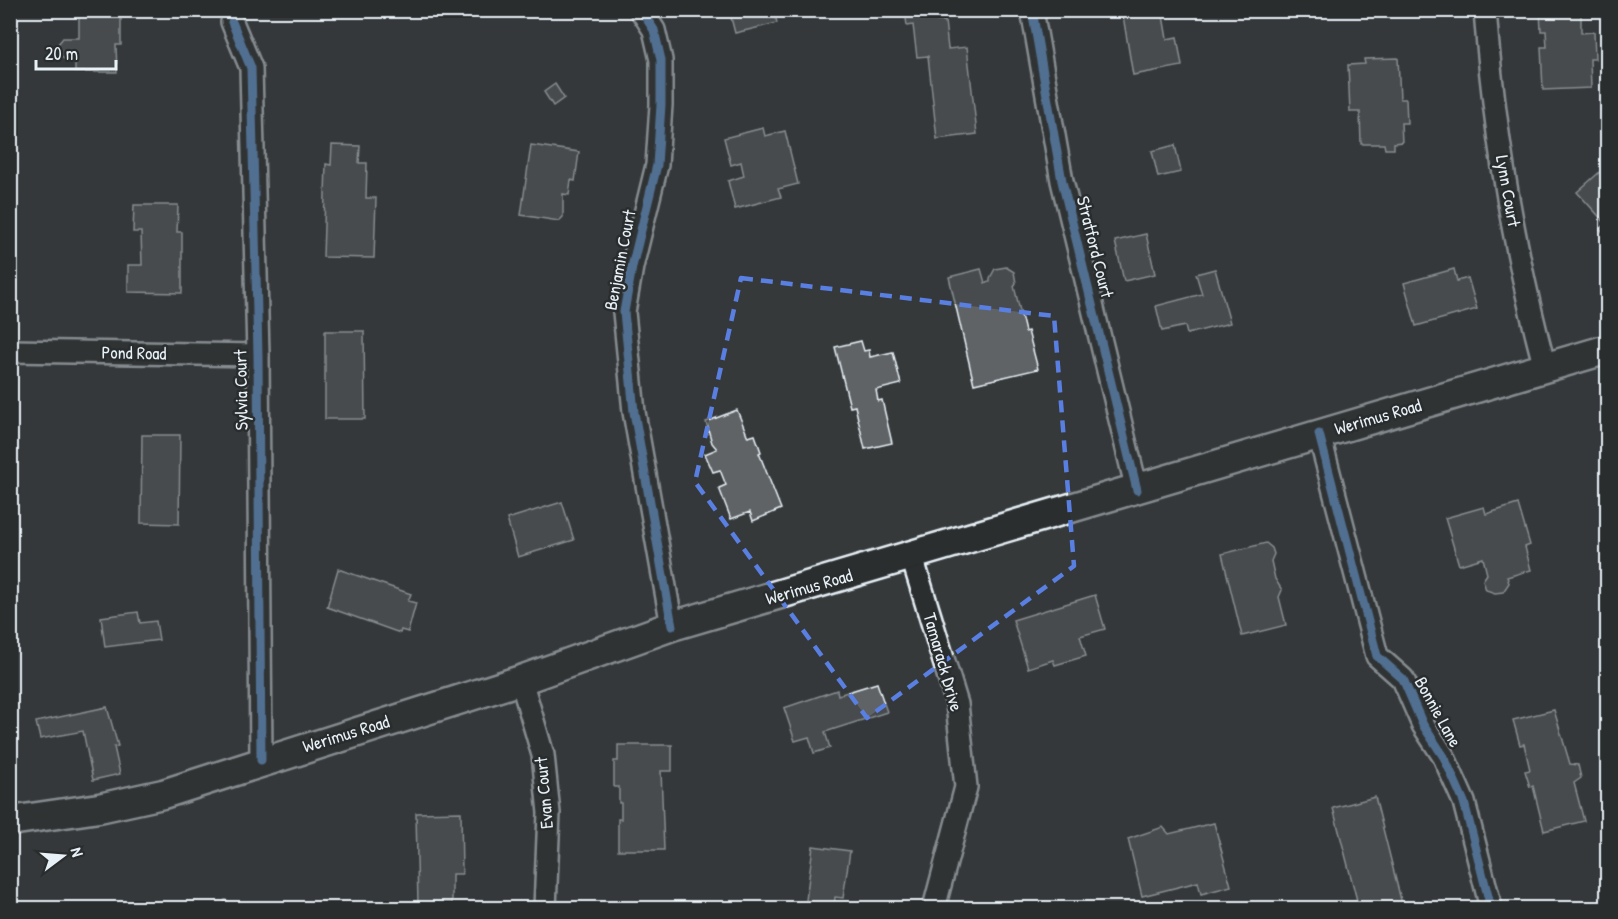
<svg xmlns="http://www.w3.org/2000/svg" width="1618" height="919" font-family="'Patrick Hand',sans-serif">
  <style>
    .building { fill: #5f6365; stroke: #e8f1f8; stroke-width: 1.5 }
    .lines { fill: none; stroke-linecap: round; stroke-linejoin: round }
    .street-casing { stroke: #e8f1f8; stroke-width: 26 }
    .secondary-casing { stroke: #e8f1f8; stroke-width: 33 }
    .street { stroke: #2a2d2e; stroke-width: 21 }
    .secondary { stroke: #2a2d2e; stroke-width: 28 }
    .cycleway-casing { stroke: #2a2d2e; stroke-width: 13 }
    .cycleway { stroke: #73b2f8; stroke-width: 9 }
    .marked { fill: none; stroke: #5a7fe2; stroke-width: 4.5; stroke-dasharray: 12 8; stroke-linejoin: round }
    .labels { text-anchor: middle; stroke-width: 5; stroke-linejoin: round; paint-order: stroke }
    .street-label { font-size: 18px; fill: #e8f1f8; stroke: #2a2d2e }
  </style>
  <rect width="100%" height="100%" fill="#35393a"/>
  <filter id="ink" filterUnits="userSpaceOnUse"><feTurbulence type="fractalNoise" baseFrequency=".0167" numOctaves="2"/><feDisplacementMap in="SourceGraphic" scale="12" xChannelSelector="R" yChannelSelector="G"/><feConvolveMatrix kernelMatrix="1 2 1 2 8 2 1 2 1" color-interpolation-filters="sRGB"/></filter>
  <g filter="url(#ink)">
    <g class="building">
      <polygon points="79,10 121,10 121,45 116,45 117,72 75,72 75,59 64,59 59,54 58,44 63,38 79,38"/>
      <polygon points="729,10 774,10 777,23 735,33"/>
      <polygon points="905,10 936,10 937,21 945,21 948,49 967,47 977,134 937,139 928,56 917,57 913,25 907,26"/>
      <polygon points="1122,10 1162,10 1167,39 1177,37 1182,66 1133,75"/>
      <polygon points="1540,10 1581,10 1581,33 1594,32 1595,59 1590,59 1591,88 1543,90 1541,47 1547,47 1546,31 1541,31"/>
      <polygon points="1398,58 1400,99 1406,99 1407,123 1401,123 1402,142 1394,143 1394,149 1385,149 1384,144 1361,144 1360,112 1350,112 1348,65 1365,64 1364,59"/>
      <polygon points="555,84 564,98 553,106 544,92"/>
      <polygon points="763,128 765,136 785,131 798,184 778,189 781,197 735,209 728,181 744,176 741,162 731,165 724,138"/>
      <polygon points="332,145 360,146 359,163 367,163 366,198 376,198 374,258 323,257 326,164 331,165"/>
      <polygon points="531,145 579,152 575,181 571,180 569,195 563,194 563,217 559,221 521,215"/>
      <polygon points="1175,145 1181,172 1158,177 1152,151"/>
      <polygon points="1602,170 1608,176 1608,237 1600,229 1606,224 1577,192"/>
      <polygon points="134,205 178,205 177,232 182,232 182,293 128,292 128,265 142,265 141,232 133,232"/>
      <polygon points="1146,234 1155,274 1124,281 1115,241"/>
      <polygon points="1006,267 1014,272 1016,283 1014,286 1025,332 1028,331 1038,369 974,384 949,277 981,269 985,283 990,282 990,278 995,269"/>
      <polygon points="1215,269 1230,323 1187,334 1185,326 1162,331 1156,306 1202,294 1196,274"/>
      <polygon points="1454,269 1457,281 1468,278 1477,309 1416,326 1404,283"/>
      <polygon points="325,331 364,331 365,419 325,419"/>
      <polygon points="861,341 864,351 869,350 870,357 893,352 901,384 876,390 878,401 882,400 892,443 865,449 855,406 850,407 835,347"/>
      <polygon points="737,410 748,437 755,435 761,452 759,453 781,509 753,521 750,512 731,519 719,488 726,485 720,470 713,472 705,454 717,449 712,443 706,422"/>
      <polygon points="142,435 180,435 179,524 141,523"/>
      <polygon points="562,502 574,540 518,557 507,519"/>
      <polygon points="1518,504 1530,545 1525,547 1531,570 1507,577 1509,583 1503,592 1495,593 1486,590 1483,580 1487,574 1483,558 1459,565 1445,518 1484,507 1486,514"/>
      <polygon points="1266,543 1272,548 1274,554 1271,561 1275,579 1282,590 1279,597 1286,625 1242,636 1222,554"/>
      <polygon points="338,569 411,594 408,601 416,603 408,632 401,630 400,633 327,607"/>
      <polygon points="1095,595 1105,629 1080,636 1086,656 1055,665 1053,660 1028,668 1013,620"/>
      <polygon points="138,612 140,623 156,621 159,640 105,647 101,617"/>
      <polygon points="877,683 887,712 825,732 830,748 814,753 809,737 795,741 784,708 837,690 838,695"/>
      <polygon points="107,707 118,746 114,747 120,774 93,780 83,731 40,739 36,722"/>
      <polygon points="1554,710 1570,764 1578,765 1581,778 1574,783 1584,821 1544,831 1533,786 1530,787 1525,771 1530,770 1524,744 1520,745 1513,720"/>
      <polygon points="618,745 672,745 672,771 661,771 664,850 618,850 618,819 621,819 621,803 619,803 619,787 614,787 614,761 618,761"/>
      <polygon points="1375,797 1403,908 1359,908 1333,808"/>
      <polygon points="461,812 462,874 452,874 452,903 418,904 416,813"/>
      <polygon points="1214,823 1231,886 1201,894 1198,882 1142,896 1128,839 1163,827 1169,834"/>
      <polygon points="813,846 850,851 843,898 835,897 834,908 805,908"/>
      <polygon points="225,900 244,908 221,908"/>
    </g>
    <g class="lines">
      <g class="street-casing">
        <g id="street">
          <polyline points="641,10 654,30 661,60 661,105 657,165 632,267 624,312 634,412 672,626"/>
          <polyline points="1032,10 1062,181 1137,490"/>
          <path d="M1485,10C1494,131 1514,251 1545,368"/>
          <polyline points="232,22 251,68 258,355 261,760"/>
          <polyline points="10,351 258,355"/>
          <polyline points="1319,434 1377,656 1403,679 1423,725 1444,757 1464,802 1491,908"/>
          <polyline points="912,557 957,704 966,787 934,908"/>
          <polyline points="521,680 543,755 549,813 545,908"/>
        </g>
      </g>
      <g class="secondary-casing">
        <polyline id="secondary" points="10,821 99,808 163,794 521,680 672,626 1608,349"/>
      </g>
      <use href="#street" class="street"/>
      <use href="#secondary" class="secondary"/>
      <g class="cycleway-casing">
        <g id="cycleway">
          <polyline points="641,10 654,30 661,60 661,105 657,165 632,267 624,312 634,412 672,626"/>
          <polyline points="1032,10 1062,181 1137,490"/>
          <polyline points="232,22 251,68 258,355 261,760"/>
          <polyline points="1319,434 1377,656 1403,679 1423,725 1444,757 1464,802 1491,908"/>
        </g>
      </g>
      <use href="#cycleway" class="cycleway"/>
    </g>
  </g>
  <path d="M0 0H1618V919H0ZM741,278L1054,316L1074,566L867,718L695,482Z" fill="#35393a" fill-opacity=".55" fill-rule="evenodd"/>
  <path class="marked" d="M741,278L1054,316L1074,566L867,718L695,482Z"/>
  <g class="labels">
    <g class="street-label">
      <text transform="translate(1508 191) rotate(80)" y="6">Lynn Court</text>
      <text transform="translate(1095 247) rotate(76)" y="6">Stratford Court</text>
      <text transform="translate(620 260) rotate(-79)" y="6">Benjamin Court</text>
      <text transform="translate(134 353) rotate(1)" y="6">Pond Road</text>
      <text transform="translate(241 390) rotate(-91)" y="6">Sylvia Court</text>
      <text transform="translate(1378 417) rotate(-16)" y="6">Werimus Road</text>
      <text transform="translate(809 587) rotate(-16)" y="6">Werimus Road</text>
      <text transform="translate(943 662) rotate(74)" y="6">Tamarack Drive</text>
      <text transform="translate(1438 712) rotate(61)" y="6">Bonnie Lane</text>
      <text transform="translate(346 734) rotate(-17)" y="6">Werimus Road</text>
      <text transform="translate(544 793) rotate(-95)" y="6">Evan Court</text>
    </g>
  </g>
  <rect width="1618" height="919" fill="none" stroke="#2a2d2e" stroke-width="36"/>
  <rect x="18" y="18" width="1582" height="883" fill="none" stroke="#e8f1f8" stroke-width="2" filter="url(#ink)"/>
  <g transform="translate(63 856) rotate(74)" stroke="#2a2d2e" stroke-width="4.5" paint-order="stroke">
  <path d="M0-4.5L10 22L0 15L-10 22Z" fill="#e8f1f8"/>
  <text y="-9" font-size="16" font-weight="bold" text-anchor="middle" fill="#e8f1f8">N</text>
  </g>
  <path d="M36 60v9h80v-9" fill="none" stroke="#e8f1f8" stroke-width="3"/>
  <text x="45" y="60" font-size="18" fill="#e8f1f8" stroke="#2a2d2e" stroke-width="4.5" paint-order="stroke">20 m</text>
</svg>
